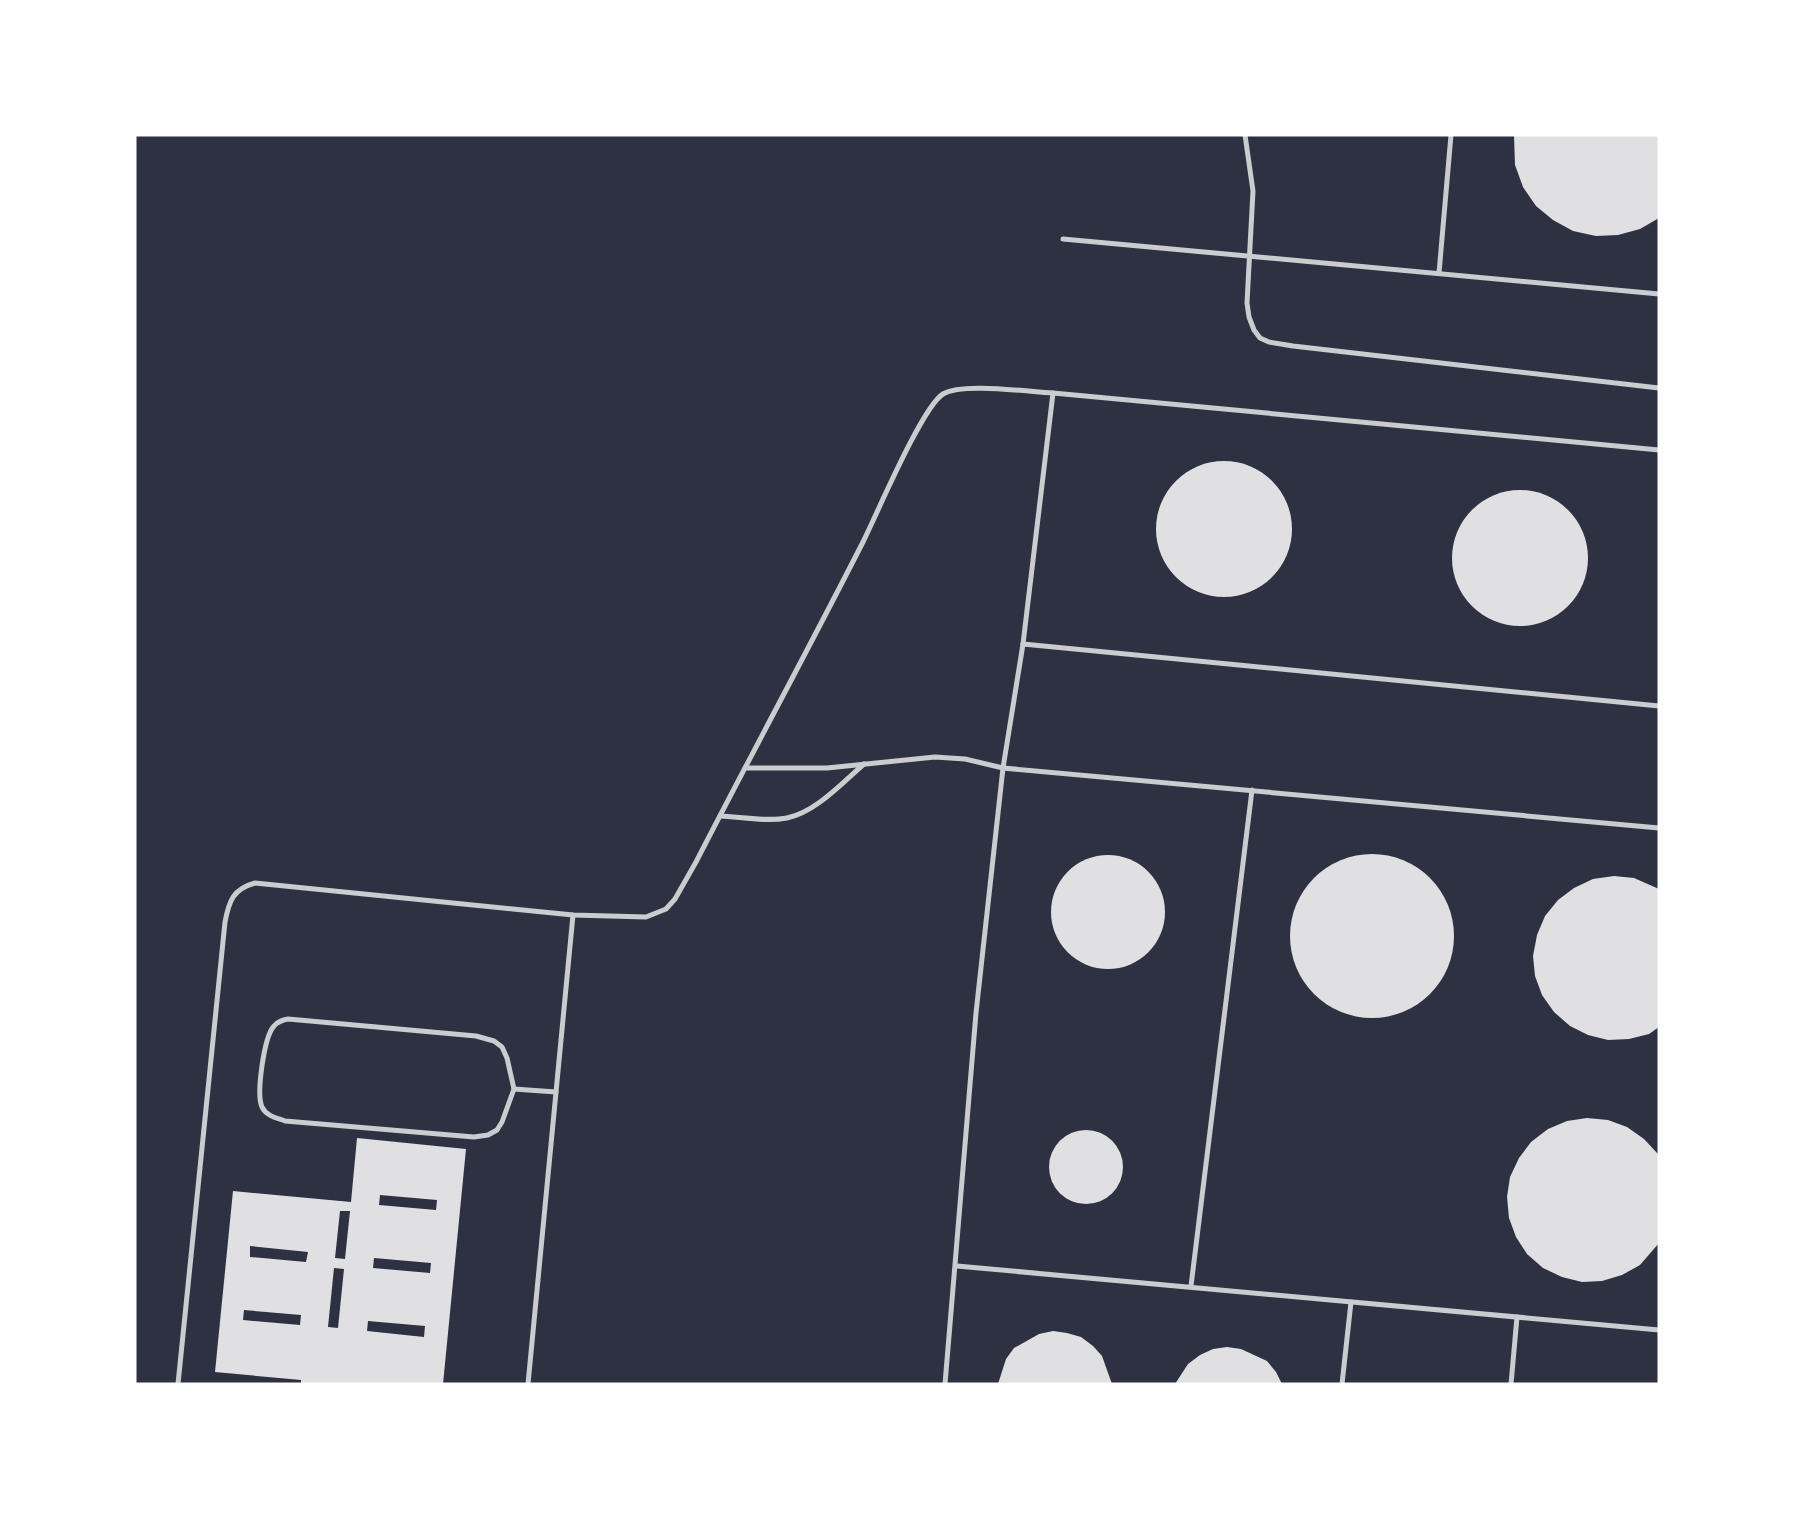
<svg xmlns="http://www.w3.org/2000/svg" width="1794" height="1519" font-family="Barlow,sans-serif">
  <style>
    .building { fill: #e0e0e3; fill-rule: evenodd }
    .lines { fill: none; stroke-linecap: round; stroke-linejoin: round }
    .service { stroke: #caccd0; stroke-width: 5 }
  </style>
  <rect width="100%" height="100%" fill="#2d3142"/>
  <g class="building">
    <polygon points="1514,135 1659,135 1659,218 1640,229 1618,235 1596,236 1573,231 1553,220 1536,206 1523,187 1515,165"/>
    <circle cx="1224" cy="529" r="68"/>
    <circle cx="1520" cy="558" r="68"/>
    <circle cx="1372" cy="936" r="82"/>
    <circle cx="1108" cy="912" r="57"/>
    <polygon points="1614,876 1634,878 1659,889 1659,1027 1649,1034 1629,1039 1608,1040 1588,1035 1570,1026 1554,1012 1542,995 1535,976 1533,956 1537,935 1545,916 1558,900 1574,888 1593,879"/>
    <polygon points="1587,1118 1608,1120 1627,1127 1644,1139 1658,1154 1659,1243 1640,1265 1622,1275 1602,1281 1582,1282 1562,1277 1543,1268 1527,1254 1516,1237 1509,1218 1507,1197 1510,1177 1519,1158 1531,1142 1548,1129 1567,1121"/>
    <circle cx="1086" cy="1167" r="37"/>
    <path d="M357,1138L466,1149L443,1384H301V1380L215,1372L233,1191L351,1202ZM380,1195L437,1200L436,1210L379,1205ZM340,1211H350L345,1259L335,1258ZM250,1246L308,1252L306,1262L250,1257ZM374,1258L431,1263L430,1273L373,1268ZM334,1268L344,1269L338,1328L328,1327ZM244,1310L301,1315L300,1325L243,1320ZM368,1321L425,1326L424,1337L367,1331Z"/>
    <polygon points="1053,1331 1067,1333 1081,1337 1093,1346 1102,1356 1112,1384 998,1384 1006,1359 1014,1348 1039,1334"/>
    <polygon points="1227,1347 1241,1349 1267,1361 1276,1372 1282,1384 1175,1384 1188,1364 1200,1355 1213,1349"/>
  </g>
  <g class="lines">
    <g class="service">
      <polyline points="1245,135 1253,191 1247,303 1249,317 1254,330 1260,338 1269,342 1293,346 1659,388"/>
      <polyline points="1063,239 1659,294"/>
      <polyline points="1439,273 1451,135"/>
      <polyline points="1023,644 1659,706"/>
      <polyline points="745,768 827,768 935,757 965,759 1003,768 1659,828"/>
      <path d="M720,816C741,817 766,822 787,818C816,812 842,783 864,764"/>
      <path d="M288,1019L476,1036L494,1041L502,1047L507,1058L514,1089L502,1122L497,1130L488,1135L474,1137L285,1121C277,1118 266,1116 262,1107C256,1094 264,1037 274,1026C278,1021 283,1020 288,1019Z"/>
      <polyline points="514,1089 556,1092"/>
      <polyline points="957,1266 1659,1330"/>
      <polyline points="1191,1286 1252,790"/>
      <path d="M178,1384L225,922C229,901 233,889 255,883L573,915L646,917L666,909L675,899L696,862C751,755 808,650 863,542C877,514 922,407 943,394C962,382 1029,392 1053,393L1659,450"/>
      <polyline points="528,1384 573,915"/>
      <polyline points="945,1384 976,1013 1003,768 1023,644 1053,393"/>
      <polyline points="1342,1384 1351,1302"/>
      <polyline points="1511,1384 1517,1317"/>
    </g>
  </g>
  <rect width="1794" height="1519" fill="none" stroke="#ffffff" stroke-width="273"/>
</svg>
